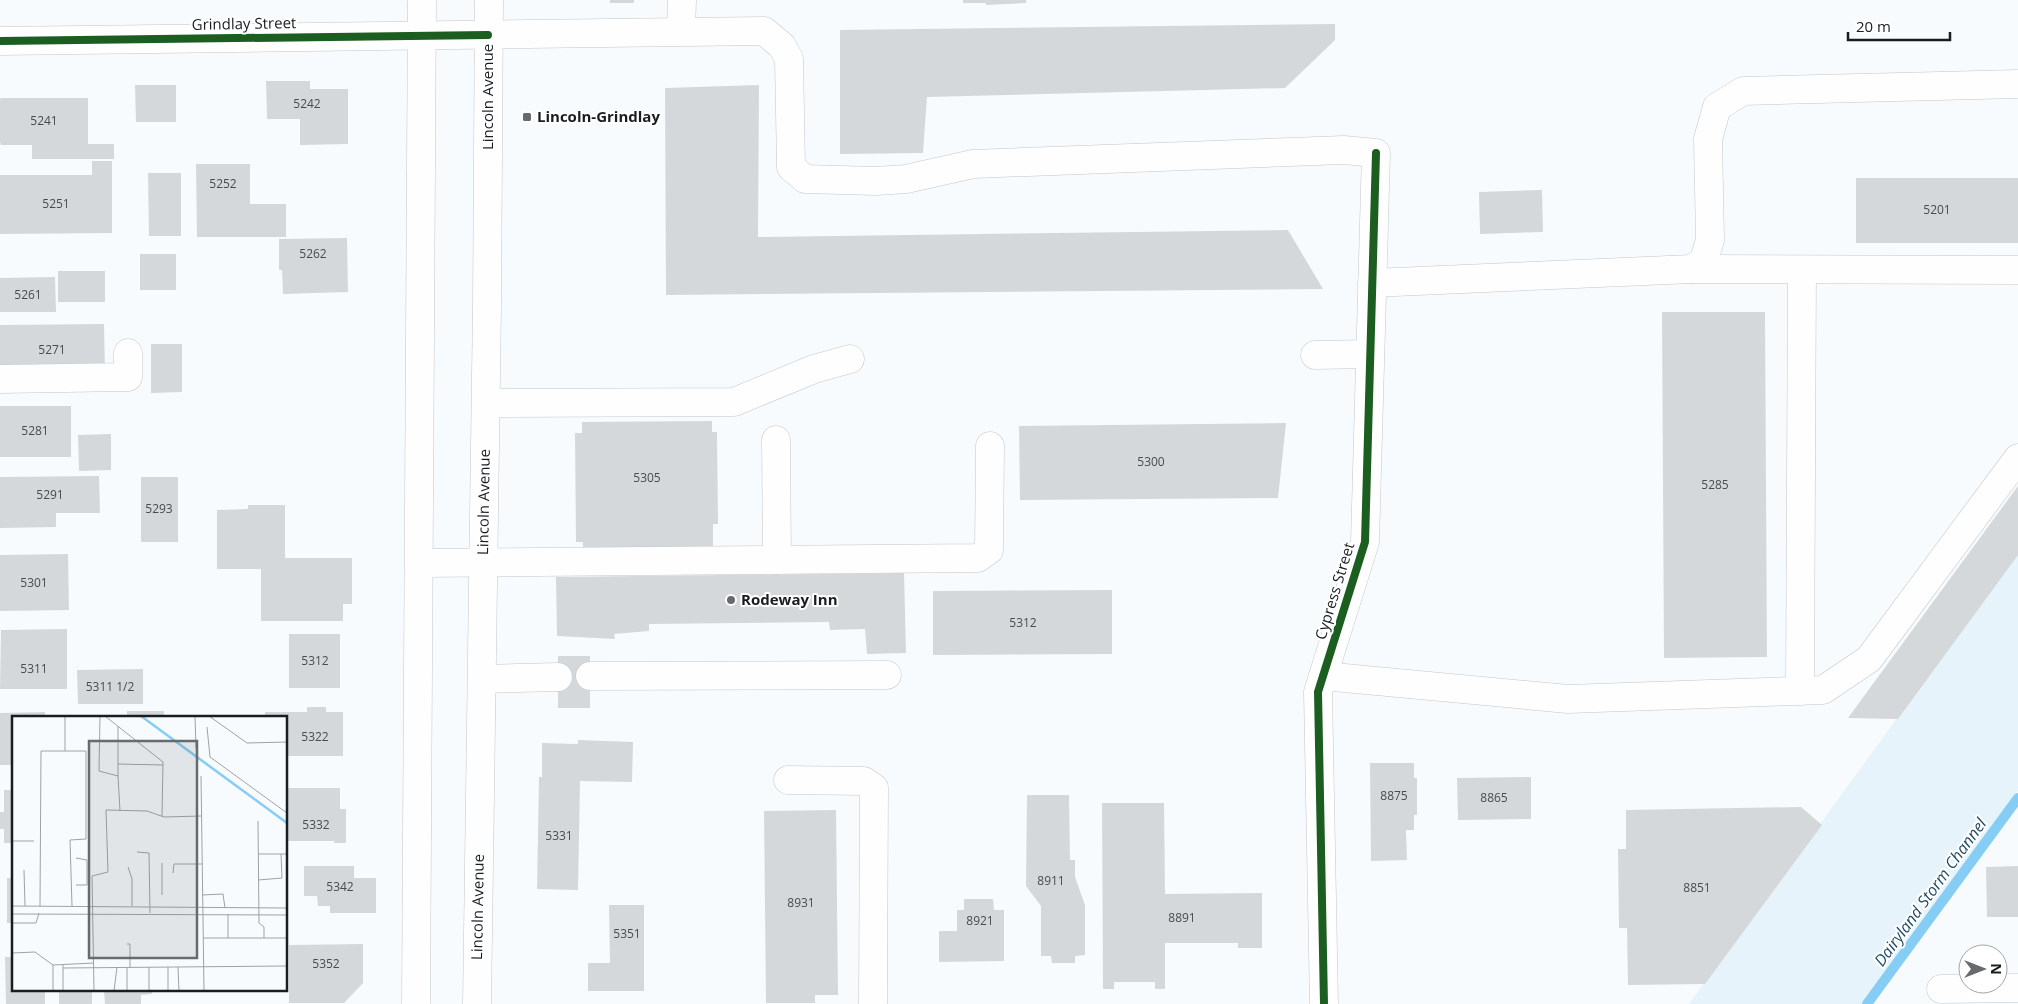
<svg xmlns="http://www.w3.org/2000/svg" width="2018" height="1004" font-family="'Open Sans',sans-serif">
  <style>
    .built { fill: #e7f3fa }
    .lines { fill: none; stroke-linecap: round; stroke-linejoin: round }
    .stream { stroke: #85cdf5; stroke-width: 10 }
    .building { fill: #d5d8da }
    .minor-casing { stroke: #c3c6c8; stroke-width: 29 }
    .major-casing { stroke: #c3c6c8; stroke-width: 29 }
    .minor { stroke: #fefeff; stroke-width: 28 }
    .major { stroke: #fefeff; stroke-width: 28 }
    .cycleway-casing { stroke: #fff; stroke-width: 11 }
    .cycleway { stroke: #1b5e20; stroke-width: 8 }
    .poi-dot { fill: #676b6d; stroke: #fff; stroke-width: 2 }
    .labels { text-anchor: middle; stroke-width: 4; stroke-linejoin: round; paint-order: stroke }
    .number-label { font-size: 12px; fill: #484c4e }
    .street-label { font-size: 15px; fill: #191d1f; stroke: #fff }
    .poi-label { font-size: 15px; font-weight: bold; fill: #191d1f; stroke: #fff; text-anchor: start }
    .water-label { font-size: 16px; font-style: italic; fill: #224c64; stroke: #fff }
    .inset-river { fill: none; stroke: #85cdf5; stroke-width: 2.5 }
    .inset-road { fill: none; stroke: #9fa2a4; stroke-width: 1 }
    .view { fill: #676b6d; fill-opacity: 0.15; stroke: #676b6d; stroke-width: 2.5 }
    .inset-edge { fill: none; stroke: #191d1f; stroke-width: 2.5 }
  </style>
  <rect width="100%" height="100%" fill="#f8fbfd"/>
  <polygon class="built" points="2018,552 2018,791 1861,1004 1689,1004"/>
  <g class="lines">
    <polyline class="stream" points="1867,1004 2018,798"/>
  </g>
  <g class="building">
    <rect x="610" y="0" width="24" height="3"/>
    <polygon points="963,0 1026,0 1026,3 986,5 986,3 963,3"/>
    <polygon points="1335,24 1335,40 1285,88 927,97 923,153 840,154 840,30"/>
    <polygon points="266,81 310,81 310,89 348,89 348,144 300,145 300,119 267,119"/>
    <polygon points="135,85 176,85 176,122 136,122"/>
    <polygon points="759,85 758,237 1288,230 1323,289 666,295 665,88"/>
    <polygon points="1,98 88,98 88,144 114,144 114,159 32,159 32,145 1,145 0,142 0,99"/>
    <polygon points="92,161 112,161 112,233 0,234 0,175 92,175"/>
    <polygon points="196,164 250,164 250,204 286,204 286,237 197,237"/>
    <polygon points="148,173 181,173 181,236 149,236"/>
    <rect x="1856" y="178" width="162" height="65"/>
    <polygon points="1542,190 1543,232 1480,234 1479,192"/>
    <polygon points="347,238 348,292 283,294 282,270 279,270 279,239"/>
    <rect x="140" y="254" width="36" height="36"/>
    <rect x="58" y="271" width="47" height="31"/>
    <polygon points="55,277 56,312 0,312 0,278"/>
    <polygon points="1662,312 1765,312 1767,657 1664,658"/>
    <polygon points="104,324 105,374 0,375 0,325"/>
    <polygon points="151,344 182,344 182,392 151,393"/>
    <rect x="0" y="406" width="71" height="51"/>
    <polygon points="712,421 712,432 717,432 718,524 713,524 713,548 583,549 583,542 576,542 575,433 582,433 582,422"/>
    <polygon points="1286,423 1278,498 1020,500 1019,426"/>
    <polygon points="111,434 111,470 79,471 78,435"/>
    <polygon points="99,476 100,513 56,513 56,527 0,528 0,477"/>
    <rect x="141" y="477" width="37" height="65"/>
    <polygon points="2018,486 2018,555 1898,719 1848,718"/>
    <polygon points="248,505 285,505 285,558 352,558 352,604 343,604 343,621 261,621 261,569 217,569 217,510 248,509"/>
    <polygon points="68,554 69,610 0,611 0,555"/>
    <polygon points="904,573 906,653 867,654 865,629 830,630 829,622 649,624 649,631 614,634 615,639 557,636 556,577"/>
    <polygon points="1112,590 1112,654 933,655 933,591"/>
    <polygon points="67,629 67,689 0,689 1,630"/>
    <rect x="289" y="634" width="51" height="54"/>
    <rect x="558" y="656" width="32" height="52"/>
    <polygon points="143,669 143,704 78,704 77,670"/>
    <polygon points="307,707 326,707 326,712 343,712 343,756 286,756 286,718 265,718 265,712 307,712"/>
    <rect x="127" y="711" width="37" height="7"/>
    <polygon points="45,712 45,718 14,718 14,765 0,765 0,713"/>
    <polygon points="578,740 633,742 632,782 580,781 578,890 537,889 539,777 542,777 542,743 578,744"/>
    <polygon points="1370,763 1414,763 1414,778 1417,778 1417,815 1414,815 1414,830 1406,830 1407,860 1371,861"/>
    <polygon points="1531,777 1531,819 1458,820 1457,778"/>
    <polygon points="286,788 340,788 340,809 346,809 346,843 334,843 334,841 286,841"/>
    <polygon points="4,790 14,790 14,843 4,843 4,829 0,829 0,812 4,812"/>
    <polygon points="1027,795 1069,795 1070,860 1075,860 1075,877 1085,905 1085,955 1075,956 1075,963 1052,963 1051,956 1041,956 1041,906 1026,886"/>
    <polygon points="1102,803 1164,803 1165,894 1262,893 1262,948 1238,948 1238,943 1165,943 1165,989 1155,989 1155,982 1114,982 1114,989 1103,989"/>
    <polygon points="1801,807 1822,825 1705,984 1628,985 1627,928 1619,928 1618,849 1626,849 1626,810"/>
    <polygon points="836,810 838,995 815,995 815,1003 766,1003 764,811"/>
    <polygon points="304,866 354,866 354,878 376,878 376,913 330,913 330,906 318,906 317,896 304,896"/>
    <polygon points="2018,866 2018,917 1987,917 1986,867"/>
    <rect x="7" y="878" width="7" height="45"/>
    <polygon points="964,899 993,899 994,910 1004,910 1004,961 939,962 939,931 957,931 957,910 964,910"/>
    <polygon points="609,905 644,905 644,991 588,991 588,963 610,963"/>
    <polygon points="363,944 363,983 344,1003 289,1003 289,945"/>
    <polygon points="5,957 14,957 14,990 45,990 45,1004 6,1004"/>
    <rect x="59" y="990" width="33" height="14"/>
    <polygon points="104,990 152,990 152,994 141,995 141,1004 105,1004"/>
  </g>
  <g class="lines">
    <g class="minor-casing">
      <g id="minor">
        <polyline points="681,31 682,0"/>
        <polyline points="0,41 764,31 782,46 789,59 791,167 805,179 876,181 906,179 973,164 1344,150 1376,153 1365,542 1318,692 1324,1004"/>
        <polyline points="1692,269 2018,270"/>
        <polyline points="1372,283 1692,269 1704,260 1710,240 1708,139 1717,107 1743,91 2018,84"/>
        <polyline points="1315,355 1370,354"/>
        <polyline points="0,379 128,377 128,353"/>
        <polyline points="486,403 734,402 814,369 850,359"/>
        <polyline points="776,440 777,560"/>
        <polyline points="419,563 978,558 989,550 990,446"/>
        <polyline points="590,676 887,675"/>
        <polyline points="1323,676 1568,699 1823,690 1869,659 2018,458"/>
        <polyline points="482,679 558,677"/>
        <polyline points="1800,691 1802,270"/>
        <polyline points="788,780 864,781 874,788 873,1004"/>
        <polyline points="1941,989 2018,988"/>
      </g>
    </g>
    <g class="major-casing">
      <g id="major">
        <polyline points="416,1004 422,0"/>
        <polyline points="477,1004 487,306 489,0"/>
      </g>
    </g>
    <use href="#minor" class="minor"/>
    <use href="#major" class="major"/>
    <g class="cycleway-casing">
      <g id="cycleway">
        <polyline points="0,41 488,35"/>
        <polyline points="1324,1004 1318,692 1365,542 1376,153"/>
      </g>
    </g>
    <use href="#cycleway" class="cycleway"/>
  </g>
  <g class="poi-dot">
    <rect x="522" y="112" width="10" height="10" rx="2.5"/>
    <circle cx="731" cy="600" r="5"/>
  </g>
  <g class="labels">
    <g class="number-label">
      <text x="307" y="108">5242</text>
      <text x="44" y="125">5241</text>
      <text x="223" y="188">5252</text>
      <text x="56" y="208">5251</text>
      <text x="1937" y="214">5201</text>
      <text x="313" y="258">5262</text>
      <text x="28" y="299">5261</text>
      <text x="52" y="354">5271</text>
      <text x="35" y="435">5281</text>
      <text x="1151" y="466">5300</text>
      <text x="647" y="482">5305</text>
      <text x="1715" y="489">5285</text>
      <text x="50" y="499">5291</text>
      <text x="159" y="513">5293</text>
      <text x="34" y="587">5301</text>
      <text x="1023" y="627">5312</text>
      <text x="315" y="665">5312</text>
      <text x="34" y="673">5311</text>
      <text x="110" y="691">5311 1/2</text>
      <text x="315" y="741">5322</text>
      <text x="1394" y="800">8875</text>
      <text x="1494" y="802">8865</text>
      <text x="316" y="829">5332</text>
      <text x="559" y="840">5331</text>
      <text x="1051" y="885">8911</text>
      <text x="340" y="891">5342</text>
      <text x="1697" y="892">8851</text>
      <text x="801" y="907">8931</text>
      <text x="1182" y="922">8891</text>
      <text x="980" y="925">8921</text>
      <text x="627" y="938">5351</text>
      <text x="326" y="968">5352</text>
    </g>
    <g class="street-label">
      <text transform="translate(244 24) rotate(-1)" y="5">Grindlay Street</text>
      <text transform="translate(488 97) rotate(-90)" y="5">Lincoln Avenue</text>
      <text transform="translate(484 502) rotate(-89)" y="5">Lincoln Avenue</text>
      <text transform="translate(1335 591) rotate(-73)" y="5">Cypress Street</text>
      <text transform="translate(478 907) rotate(-89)" y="5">Lincoln Avenue</text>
    </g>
    <g class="poi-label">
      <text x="537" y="122">Lincoln-Grindlay</text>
      <text x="741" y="605">Rodeway Inn</text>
    </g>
    <g class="water-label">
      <text transform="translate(1930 892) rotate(-54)" y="6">Dairyland Storm Channel</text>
    </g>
  </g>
  <g transform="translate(12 716)">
    <rect width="275" height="275" fill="#f8fbfd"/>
    <path class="inset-river" d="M129,0L275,107"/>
    <path class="inset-road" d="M53,0V35M88,0L87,55L106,60L108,95M93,0L151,46L150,100M183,0L184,33M197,0L235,27L275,26M195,11L198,41L275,97M106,48L151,49M106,60V10M189,60L192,275M246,105L247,207L252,211V222M0,125H22M125,136L137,137L138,197M246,138H275M150,147V179M116,151L120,163V190M12,154L13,190M161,157L162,148H190M246,164L270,162L269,138M64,169H75V144L64,142M190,179L211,178L213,192M0,190L275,192M28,190L29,35H74V123L58,124L60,190M0,198L275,199M216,198V222M0,207H24L27,197M191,222H275M115,228H118V251M0,237L23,236L41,249M51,249V275M115,251V275M137,251V275M156,251V275M166,251L167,275M51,252L275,250M41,275V249L82,247M82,275L80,160L96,156L94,94L135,95L152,101L189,100M102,275L105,251"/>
    <path class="view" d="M77,25H185V242H77Z"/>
    <rect width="275" height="275" class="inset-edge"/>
  </g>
  <g transform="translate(1983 969) rotate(90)"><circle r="24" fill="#ffffff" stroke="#a3a5a5"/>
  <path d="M0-4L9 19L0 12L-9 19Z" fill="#676b6d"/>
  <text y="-8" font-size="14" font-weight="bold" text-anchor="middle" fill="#191d1f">N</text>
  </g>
  <path d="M1848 32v8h102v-8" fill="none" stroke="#191d1f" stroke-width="2.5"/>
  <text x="1856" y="32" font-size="15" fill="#191d1f" stroke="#ffffff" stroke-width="4" paint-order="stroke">20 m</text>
</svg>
